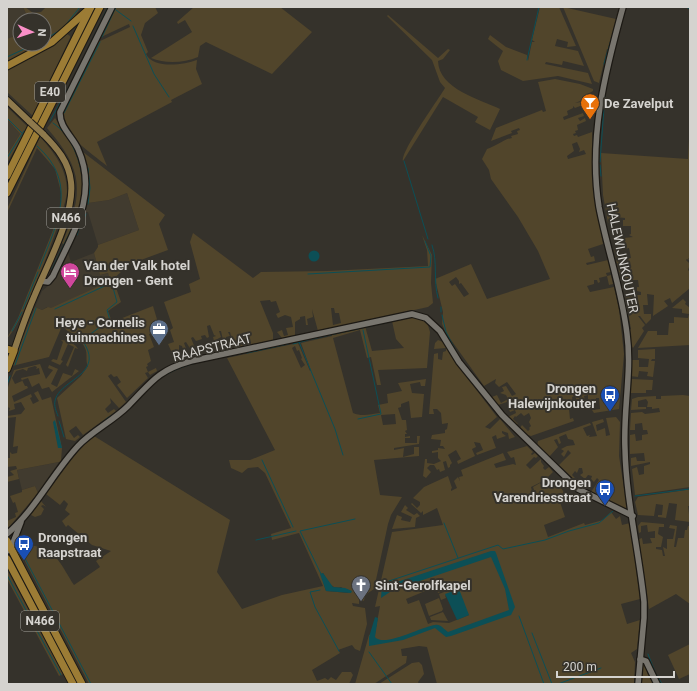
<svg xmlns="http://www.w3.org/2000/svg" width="697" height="691" font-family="Roboto,sans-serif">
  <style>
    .built { fill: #413b2f }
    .green { fill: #51452b; fill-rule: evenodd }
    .water { fill: #0c4f56 }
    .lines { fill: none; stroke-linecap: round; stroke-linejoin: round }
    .stream { stroke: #0c4f56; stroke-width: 1 }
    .secondary-casing { stroke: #1c1914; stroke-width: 8 }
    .primary-casing { stroke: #1c1914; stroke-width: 8 }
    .highway-casing { stroke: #1c1914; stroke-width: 9 }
    .secondary { stroke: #78756e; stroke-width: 5.5 }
    .primary { stroke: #8e794c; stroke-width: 6 }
    .highway { stroke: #9c7c35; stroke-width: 7 }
    .primary-bridge-casing { stroke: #1c1914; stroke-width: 8; stroke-linecap: butt }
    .primary-bridge { stroke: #8e794c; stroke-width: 6 }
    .labels { text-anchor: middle; stroke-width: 4; stroke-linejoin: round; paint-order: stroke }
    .shield { fill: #35322b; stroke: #a5a39e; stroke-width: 1 }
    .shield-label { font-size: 12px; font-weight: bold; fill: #d5d3cf }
    .poi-label { font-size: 13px; font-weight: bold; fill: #d5d3cf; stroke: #35322b; text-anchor: start }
    .street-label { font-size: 13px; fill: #d5d3cf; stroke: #35322b }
  </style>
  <rect width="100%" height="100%" fill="#35322b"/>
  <g class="built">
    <polygon points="7,7 23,7 29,20 20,20 20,43 7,48"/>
    <polygon points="7,119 20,134 7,155"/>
    <polygon points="127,193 139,230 98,245 88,212 85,212 88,203 109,200"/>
    <polygon points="67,250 71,262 94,253 100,275 108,273 110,281 51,309 47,307 42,310 35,307 42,291 54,281"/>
    <polygon points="59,462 38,493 35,486 22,490 17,470"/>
  </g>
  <g class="green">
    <polygon points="23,7 25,7 33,13 41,12 46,7 81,7 70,22 44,43 44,20 29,20"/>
    <path d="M114,7H155L158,13L145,23L141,35L148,52L146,54C153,69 183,65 197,60L196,69L202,84L171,100L172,102L97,142L107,166C90,152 63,136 63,111L98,42L130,27L129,24L99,38Z"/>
    <path d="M194,7H280L312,32L272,74L206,42L200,46L198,57C184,63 165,64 151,58L192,32L185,20L178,24L177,22Z"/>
    <polygon points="540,7 559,7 576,46 567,47 568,42 557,39 555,46 578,51 584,66 563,61 562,65 546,62 545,64 588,73 592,84 558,76 523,81 501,70 498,61 503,51 488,39 490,35 506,47 527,55 528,61 532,42 535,42 532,40"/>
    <polygon points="563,7 616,19 619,7 622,7 609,50 607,49 599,83 594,81"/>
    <path d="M388,15L438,58L448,49L450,50L443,59L438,61C439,89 479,99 500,109L490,130L475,122L478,117L443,97L403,161C401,151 438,100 445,88L440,82L432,60L387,16Z"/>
    <polygon points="20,34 20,44 42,44 7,62 7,39"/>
    <polygon points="67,34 70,36 70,38 33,116 7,92 7,69 49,47"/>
    <path d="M555,79L580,84L593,89V91L582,97L583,100L575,103L587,101L588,103L575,108L573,106V108L567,111L568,115L563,117L564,120L583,113L584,116L578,118L580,121L585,118L586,121L577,125L578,130L575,131L576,133L573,134L574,136L577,135L578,137L592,132L594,191L603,244L588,249L591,257L594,256L595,261L586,263L587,265L608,260L611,272L606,273L607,276L611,275L613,284L609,285L607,276L599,278L600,282L598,283L597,280H594V284L587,286L590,292L614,287L619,309L624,354L619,409L594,413L592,410L600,409L599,398H596V401H591V405L588,406V395L584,396L585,401L578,404L575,396L572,397L574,408L569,409L570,419L573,418L574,421L531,436L525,434L520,428L522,425L528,431L530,429L529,428L531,426L529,422L531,418L529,413L524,416L521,413L516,417L515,416L513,419L518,424L516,425L508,417L516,413L515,410L510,412L507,405L516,401V399L498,405L492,397L497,395L501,403L508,399L506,395L500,393L504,391L502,387L506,386L512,396L516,394L507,382L499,387L495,383L496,379L484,386L446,333L442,324L443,312L435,279L471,264L487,299L550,279L538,251L518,217L491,179L489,170L482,159L487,149C497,146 504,139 512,138L511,136L518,134L517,131L520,130L519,128L511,131L512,133L491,141L496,128L542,110L543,112L546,111L538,82ZM577,142L580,149L579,152L584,150L586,154L568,159L567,156L574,151L572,144ZM456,277L459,281V284L461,283L469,294L464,297L455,284L452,286L449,282Z"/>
    <polygon points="7,107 28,127 7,163 7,155 20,134 7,119"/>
    <path d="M55,118C62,129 70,138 75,149C93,183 80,214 65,245L62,243C84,193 84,170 47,128Z"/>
    <polygon points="690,119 690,257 688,259 690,261 687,259 686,260 690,264 688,270 690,272 690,288 672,303 670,298 664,301 668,306 653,316 654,295 647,294 648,305 643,305 644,314 651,314 651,319 646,324 640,316 638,316 645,325 642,328 644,331 633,348 631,345 629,330 631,329 625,295 641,295 641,292 637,291 637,287 639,287 638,280 621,280 616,260 631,258 629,248 618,251 619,255 622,255 622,256 616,258 614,249 625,246 624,238 633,237 629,235 631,234 631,226 623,226 623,220 625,220 625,218 616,217 615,212 610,213 612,222 608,223 603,195 601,153 688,159"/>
    <path d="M40,137C54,152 67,169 67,191C67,209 21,329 7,338L18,318L55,225L61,203V192L55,169L37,148L7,213V209Z"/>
    <path d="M83,152L165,215L159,224L168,250L130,264L113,279L121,302L108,311L112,322L153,306L159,326H157L156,324L150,326L152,333L149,334L154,347L148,350L151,361L147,364L148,366L146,367L148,372L156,368L157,371L150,375L148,372L145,373L148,378L127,398L117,385L121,382L117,376L114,377L111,374L108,376L126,402L119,408L110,398L111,403L105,409L108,413L114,409L116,411L83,435L76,426L69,431L74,438L78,435L80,437L75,441L66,439L57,398L81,376L88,366C85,361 88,354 85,348C82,340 69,333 62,326L49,357L12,366L35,307L42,310L48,307L51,308L110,281L108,273L100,275L94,253L98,247V245L139,230L127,193L109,200L88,203L89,177Z"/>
    <path d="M193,233L253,278L261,272L327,271L428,266L427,250L422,235L432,255L431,283L433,303L428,307L318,331L312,309L313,317L307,319L308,325H306L305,316L300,317V319L295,322V336L282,338L277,332L282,330L284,336L288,335L286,328L293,327L291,317L285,315L278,318L276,314L280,312L276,301L271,302L270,300L260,301L273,333V340L234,348L230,332H228L230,336L226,337V339L223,340L221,331H219L221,337L214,341L213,337L216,336L214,335L210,325L207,326L209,337L207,338L205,335L201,336L202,339L196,341L193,337L191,338L195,348L191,350L186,342L184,343L187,351L184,352L182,346L179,345V351L177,352L176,349L172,353L168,344L174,342L170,330L173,328L164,302L191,292L189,284L200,279L190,242ZM331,308H334L335,313H339L341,323L333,325Z"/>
    <polygon points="683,299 686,302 685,304 690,308 690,345 638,348 648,331 657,331 657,335 668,335 669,323 674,323 674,317 688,318 689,314 682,313 682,309 672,308"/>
    <path d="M418,317L427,322L430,332L427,368L378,370L381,385H377L371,357L367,358L360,330L333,338L353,413C362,417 371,414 380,413L378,405L388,403L387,394L402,391L398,383L426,379L425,386H421L420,382L410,384L412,393L424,394L422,417L411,418L409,401L401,404V407L398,408L402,420H406L407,430L405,431L407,434H405V437L410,436V438H405V443H417V436H420L419,444L394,448V450L404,448L403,457L414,454V447H419V456L374,460L380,495L402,497L391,515L388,524L374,589L365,595L364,601L359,599V604L352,603L353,606L365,608L367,624L360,651L355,649L352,645L338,650L340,653L312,670L317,681L325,678L328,680L331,677L336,680L342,672H351L353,675L349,684H89L16,544L18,543L20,546C25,544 29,545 35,546C57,550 62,567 74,585L100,567L96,561L111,551L92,545L68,525L66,527L62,521L70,514L65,510L68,504L64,500L60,505L46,494L79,449L94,436L230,520L217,572L242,609L282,595L323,586L299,533L272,540L271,534L291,528L265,473L258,467L248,468L242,473L231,468L229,460H250L275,450L227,358L298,343L310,371H311L301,343L332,336L331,333L365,326L372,351L404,348L396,339L392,321ZM295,346L297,351L299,350L302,358L301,359L305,365L301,368L292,348ZM395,414L396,424L383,425L381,415ZM323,573C328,581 331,590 341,587L349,593L326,591L321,574Z"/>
    <path d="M61,340C67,340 76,344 78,349L75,348L68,367L66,365L74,347L68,344L61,360L63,361L60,365L51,361L53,359L57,360L63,342Z"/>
    <polygon points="438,340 443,342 459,367 497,417 485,427 490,429 500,419 515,437 509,439 508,433 502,431 502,433 506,436 497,439 496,435 492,437 496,448 477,455 476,453 483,450 480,443 474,442 476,447 472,449 475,456 458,464 457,461 461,459 456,450 448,455 452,463 450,465 450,467 448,468 446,461 443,462 445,470 440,472 439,469 437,470 434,465 430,465 427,468 431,472 426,478 423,476 425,459 427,459 427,463 434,464 441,461 438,458 438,452 432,453 432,451 438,450 438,448 445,449 443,446 440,446 441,440 431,439 432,435 445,433 445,430 447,429 448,423 442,424 441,413 437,409 433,409 434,414 429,414 434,354 438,353 438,359 442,360 443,352 446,351 446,348 434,349 435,343"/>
    <polygon points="655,349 655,359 652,359 651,361 655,361 653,377 647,376 648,372 639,371 638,377 630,376 632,360 639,360 639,367 648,367 649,359 638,358 638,350"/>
    <path d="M40,364L46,379L53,370L48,368L49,365L58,369L51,384L57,387L63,373L72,376L75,369L79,371L52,392L49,387L42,389L39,383L32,387L28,378L22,380L25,386H27L28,388L12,396L14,402L31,394L32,397L30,398L33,404L39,401L34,393L38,391L42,400L51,397L62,448L61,461L59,462L17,470L19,479L7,482V477L14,475L10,471L17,469L16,466L7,467V458H10V452L12,454L17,453L18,446L13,447L16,417L7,418V416L21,414L25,409L21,402L14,404L15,409L9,411L10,408L7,407V390L14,370ZM35,366L37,367L36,369L39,368L40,374L21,378L22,381L15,384L12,378L16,371L23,369L27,371L28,368Z"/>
    <polygon points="632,379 653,380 652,390 646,390 646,393 630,393"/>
    <polygon points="683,395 690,396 690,487 635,495 632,469 637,467 639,475 644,474 644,466 650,464 650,462 631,466 631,458 636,457 637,461 645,461 644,453 630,454 630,435 635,434 636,441 642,440 642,435 648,434 647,430 643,430 642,423 635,424 635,430 630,430 631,413 642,412 645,414 660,412 659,408 652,409 652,407 647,407 648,402 646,399 638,401 638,407 646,407 646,409 631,410 632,399 638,397 656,396 656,399 661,399 661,396"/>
    <polygon points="616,417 620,422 619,456 627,508 624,508 591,492 599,480 597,478 594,482 591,479 592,476 588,475 585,479 580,475 583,473 582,468 579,468 577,473 575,471 572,475 578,481 577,482 559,465 571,453 568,450 564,457 561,454 564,451 561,449 567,446 575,445 573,440 568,439 566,434 559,437 561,443 559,444 557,439 554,440 558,447 549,457 537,446 538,441 590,423 591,425 583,428 587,436 590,435 589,437 597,436 592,422 603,419 604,422 596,425 597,431 605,428 606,436 610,435 606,418"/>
    <path d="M527,446L533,452L531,454L532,455L535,453L538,456L536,458L534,457L526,465L530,469L541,459V462L544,466L543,468L545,470L549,467L553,472L545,480L531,487L532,491L534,490L533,487L540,483L543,488L550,485L548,481L556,488L560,486L566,496L563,497L564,501L560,502L565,517L544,525L548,537L584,523L585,525L603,520L611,512L616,519L620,516L622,525L630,523L640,599L621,604L627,624L640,620L637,649L631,653L635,662L634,684H437L427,647L419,646L401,649L402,656H407L406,663L374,684H355L369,635L375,633L380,606L375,607L392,532L443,525L437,508L423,515V511L421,513L411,504L412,503L417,508L420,505V502L413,498L424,487L448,476L452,488L451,489V491L457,488L454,481L458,477L460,481L459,477L463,476L461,470L503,453L506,460L494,464L496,468L513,464L516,465L514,457L511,458L507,452ZM463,583L464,584L439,594L441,600L446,598L445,595L469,615L449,623L433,622L428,624L419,600L408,604L406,599L430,589L428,584H430L432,588L436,587L438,593Z"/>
    <polygon points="35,486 38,493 9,527 7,527 7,521 16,517 15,513 18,512 15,502 13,503 10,496 22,492 22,490"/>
    <polygon points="686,490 690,490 690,506 688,506 690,522 675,520 677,504 669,503 666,518 658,517 658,515 662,515 663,505 656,504 654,516 638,515 635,502 638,497"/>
    <polygon points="41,501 46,507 43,505 41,506 44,509 41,515 35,517 31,515"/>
    <polygon points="405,505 408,508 406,510 414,515 417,513 420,516 416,518 415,527 392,529 397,515 402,517 401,520 410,522 412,517 401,512"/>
    <polygon points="641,522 664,524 664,527 659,527 658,534 663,537 661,547 656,547 656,549 662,550 663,556 665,556 663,547 667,549 667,539 673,539 675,529 669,528 670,525 677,526 674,547 676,547 678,538 684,538 685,530 687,530 688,526 690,526 690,604 676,594 649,609 639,539 642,538 643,544 652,543 650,538 655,538 655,531 648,532 647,525 641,526 641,532 639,533 638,526"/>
    <polygon points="10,558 34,597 80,684 76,684"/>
    <polygon points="7,570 63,674 59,676 7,579"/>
    <polygon points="439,598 443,609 442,611 429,616 425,604"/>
    <polygon points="443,612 448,621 431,620 430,617"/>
    <polygon points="690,644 690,674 679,679 668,655"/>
    <polygon points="419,662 422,665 424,674 418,682 419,684 379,684 412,663"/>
    <polygon points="644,664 648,672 647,673 654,683 641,684 642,666"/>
  </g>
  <g class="water">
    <circle cx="314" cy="256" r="5.5"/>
    <polygon points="55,420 62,448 58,448 53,422"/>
    <path d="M491,551H495L496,553L515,607L511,615L451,636L446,637L435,628L403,640L369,646V637L375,617L378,618L375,637C384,648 423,626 435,625C441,624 443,629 448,632L509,610L505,589L491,557L393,590L381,598L382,585L385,581H400Z"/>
    <polygon points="323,573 333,587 345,588 352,591 351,593 326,591 320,574"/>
    <polygon points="459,589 469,615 457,620 445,594"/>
  </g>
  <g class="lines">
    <g class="stream">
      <polyline points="686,7 690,9"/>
      <polyline points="116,10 131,21"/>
      <polyline points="133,26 154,74 169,97"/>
      <polyline points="64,27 80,7"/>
      <polyline points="102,37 116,7"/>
      <polyline points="44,40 62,29"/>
      <polyline points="7,57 35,44"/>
      <polyline points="527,60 539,7"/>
      <polyline points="604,64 615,26"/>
      <polyline points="77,71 108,7"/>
      <polyline points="64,113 100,42"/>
      <polyline points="7,118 22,133"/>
      <polyline points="50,121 72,81"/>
      <path d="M53,123C72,136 82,163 83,185"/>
      <path d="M37,146C80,184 56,225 39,269"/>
      <polyline points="7,158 24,131"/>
      <polyline points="404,161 428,239"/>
      <polyline points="600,162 605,94"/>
      <polyline points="600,165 601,176"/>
      <polyline points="88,168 90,188 88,204"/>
      <polyline points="81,226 86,214"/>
      <polyline points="77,235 79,229"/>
      <path d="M432,245C438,262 433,280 438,298"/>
      <polyline points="68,252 75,237"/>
      <polyline points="52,269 75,222"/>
      <polyline points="308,274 430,267 431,256 425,241"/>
      <polyline points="441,307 441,312"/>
      <polyline points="23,309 38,272"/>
      <path d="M55,309L109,284H112L117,302L107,310L110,320L82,340C107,375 59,379 55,401C54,406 56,411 58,416"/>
      <polyline points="442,315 446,332 456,351"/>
      <polyline points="12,331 22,312"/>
      <polyline points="312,339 398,320"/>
      <polyline points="299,342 335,429 343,455"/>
      <polyline points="293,344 308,340"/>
      <polyline points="247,353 288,344"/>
      <polyline points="15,365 36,308"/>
      <path d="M159,379C183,362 216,359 244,353"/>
      <polyline points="7,385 10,376"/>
      <polyline points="124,414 137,401"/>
      <polyline points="106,419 117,412"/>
      <polyline points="358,419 381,414 363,330"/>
      <polyline points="59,421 64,437"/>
      <polyline points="95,428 104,421"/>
      <polyline points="94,436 103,429"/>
      <polyline points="75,444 81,439"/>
      <polyline points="262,460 293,527"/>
      <polyline points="635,496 690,489"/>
      <polyline points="444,523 458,558"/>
      <polyline points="256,540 296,531"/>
      <polyline points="20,549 91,684"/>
      <polyline points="321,574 300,531 355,519"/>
      <polyline points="7,575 61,675"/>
      <polyline points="389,581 498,545 503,549 545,540 569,531 599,523 613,511"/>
      <polyline points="320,590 310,592 315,607 339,651"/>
      <polyline points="519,616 544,684"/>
      <polyline points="532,633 552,684"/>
      <polyline points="369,652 392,684"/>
      <polyline points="648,654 655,672"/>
      <polyline points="656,674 662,684"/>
      <polyline points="558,684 601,668"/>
    </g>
    <g class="secondary-casing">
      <g id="secondary">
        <path d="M623,7C605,72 588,139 599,207C607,249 622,291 627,334C632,372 623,410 625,449C626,500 639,551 644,602V618L638,684"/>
        <path d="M41,281L48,282L53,276C72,234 99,196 78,149C73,137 59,127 60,112L112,7"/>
        <path d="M7,534C36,509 52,474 78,446C92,431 113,421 128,406C151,383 156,371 191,361L412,314L426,318L440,331L459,362L502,415L578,489L633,516"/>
        <polyline points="7,551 11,548 21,522"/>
        <polyline points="640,659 646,661 657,684"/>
      </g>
    </g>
    <g class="primary-casing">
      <g id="primary">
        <polyline points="7,100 30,122"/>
        <path d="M14,351C20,333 26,315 34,297C46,267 75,215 71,182C69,162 57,148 43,134"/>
      </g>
    </g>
    <g class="highway-casing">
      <g id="highway">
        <polyline points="7,66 52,42 90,8"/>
        <polyline points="7,176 91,7"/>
        <polyline points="7,193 100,7"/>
        <polyline points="7,349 14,351 7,369"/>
        <polyline points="7,541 82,684"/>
        <polyline points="7,559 73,684"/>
      </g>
    </g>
    <use href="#secondary" class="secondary"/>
    <use href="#primary" class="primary"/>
    <use href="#highway" class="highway"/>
    <g class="primary-bridge-casing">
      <polyline id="primary-bridge" points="30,122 43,134"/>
    </g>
    <use href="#primary-bridge" class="primary-bridge"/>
  </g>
  <defs>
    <g id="bar-pin" transform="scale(1)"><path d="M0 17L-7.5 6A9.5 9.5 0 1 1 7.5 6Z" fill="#e8710a" stroke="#35322b"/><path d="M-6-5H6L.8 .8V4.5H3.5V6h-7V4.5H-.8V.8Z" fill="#fff"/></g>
    <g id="hotel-pin" transform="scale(1)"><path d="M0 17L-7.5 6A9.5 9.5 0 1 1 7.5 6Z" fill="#d1479c" stroke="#35322b"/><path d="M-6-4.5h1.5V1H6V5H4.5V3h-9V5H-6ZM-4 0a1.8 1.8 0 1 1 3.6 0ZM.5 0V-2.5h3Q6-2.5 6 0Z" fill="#fff"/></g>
    <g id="office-pin" transform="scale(1)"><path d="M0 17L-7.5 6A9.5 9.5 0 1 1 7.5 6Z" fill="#5c6f8a" stroke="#35322b"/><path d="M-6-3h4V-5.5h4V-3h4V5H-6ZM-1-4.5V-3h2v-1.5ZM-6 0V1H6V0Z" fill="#fff"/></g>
    <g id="bus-pin" transform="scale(1)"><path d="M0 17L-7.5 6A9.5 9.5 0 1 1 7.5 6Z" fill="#1a4fb4" stroke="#35322b"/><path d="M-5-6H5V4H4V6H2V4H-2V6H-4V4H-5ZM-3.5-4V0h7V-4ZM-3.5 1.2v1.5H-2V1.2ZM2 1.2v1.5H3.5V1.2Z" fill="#fff"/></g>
    <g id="church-pin" transform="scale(1)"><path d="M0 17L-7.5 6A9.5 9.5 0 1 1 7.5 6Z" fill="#6b7280" stroke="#35322b"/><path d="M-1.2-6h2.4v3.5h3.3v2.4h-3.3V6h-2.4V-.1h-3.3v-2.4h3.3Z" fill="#fff"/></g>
  </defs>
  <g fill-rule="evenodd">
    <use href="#bar-pin" x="590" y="103"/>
    <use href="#hotel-pin" x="70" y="272"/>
    <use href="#office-pin" x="159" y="329"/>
    <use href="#bus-pin" x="610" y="395"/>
    <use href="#bus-pin" x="605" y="489"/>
    <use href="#bus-pin" x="24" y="544"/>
    <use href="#church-pin" x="361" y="585"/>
  </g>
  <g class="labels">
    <g class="shield">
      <rect x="35" y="82" width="30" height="20" rx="3"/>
      <rect x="47" y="208" width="38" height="20" rx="3"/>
      <rect x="21" y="611" width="38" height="20" rx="3"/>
    </g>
    <g class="shield-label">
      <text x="50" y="96">E40</text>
      <text x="66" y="222">N466</text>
      <text x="40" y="625">N466</text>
    </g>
    <g class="poi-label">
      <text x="604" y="108">De Zavelput</text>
      <text x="84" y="270">Van der Valk hotel<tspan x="84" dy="15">Drongen - Gent</tspan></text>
      <text x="145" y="327" text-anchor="end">Heye - Cornelis<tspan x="145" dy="15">tuinmachines</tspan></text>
      <text x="596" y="393" text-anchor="end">Drongen<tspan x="596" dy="15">Halewijnkouter</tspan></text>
      <text x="591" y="487" text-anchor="end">Drongen<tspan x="591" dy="15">Varendriesstraat</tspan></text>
      <text x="38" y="542">Drongen<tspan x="38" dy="15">Raapstraat</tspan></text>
      <text x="375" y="590">Sint-Gerolfkapel</text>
    </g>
    <g class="street-label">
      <text transform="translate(623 258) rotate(78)" y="5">HALEWIJNKOUTER</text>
      <text transform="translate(212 347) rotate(-14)" y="5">RAAPSTRAAT</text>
    </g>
  </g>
  <rect width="697" height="691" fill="none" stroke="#d5d3cf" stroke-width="16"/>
  <g transform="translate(32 32) rotate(93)"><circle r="19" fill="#35322b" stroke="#75726d"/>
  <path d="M0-3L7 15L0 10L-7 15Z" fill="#fa8fc7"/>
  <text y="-6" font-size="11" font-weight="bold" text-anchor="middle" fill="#d5d3cf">N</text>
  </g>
  <path d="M557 671v6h117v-6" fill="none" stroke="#d5d3cf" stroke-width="2"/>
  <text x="563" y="671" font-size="12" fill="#d5d3cf" stroke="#35322b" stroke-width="3" paint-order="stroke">200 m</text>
</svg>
